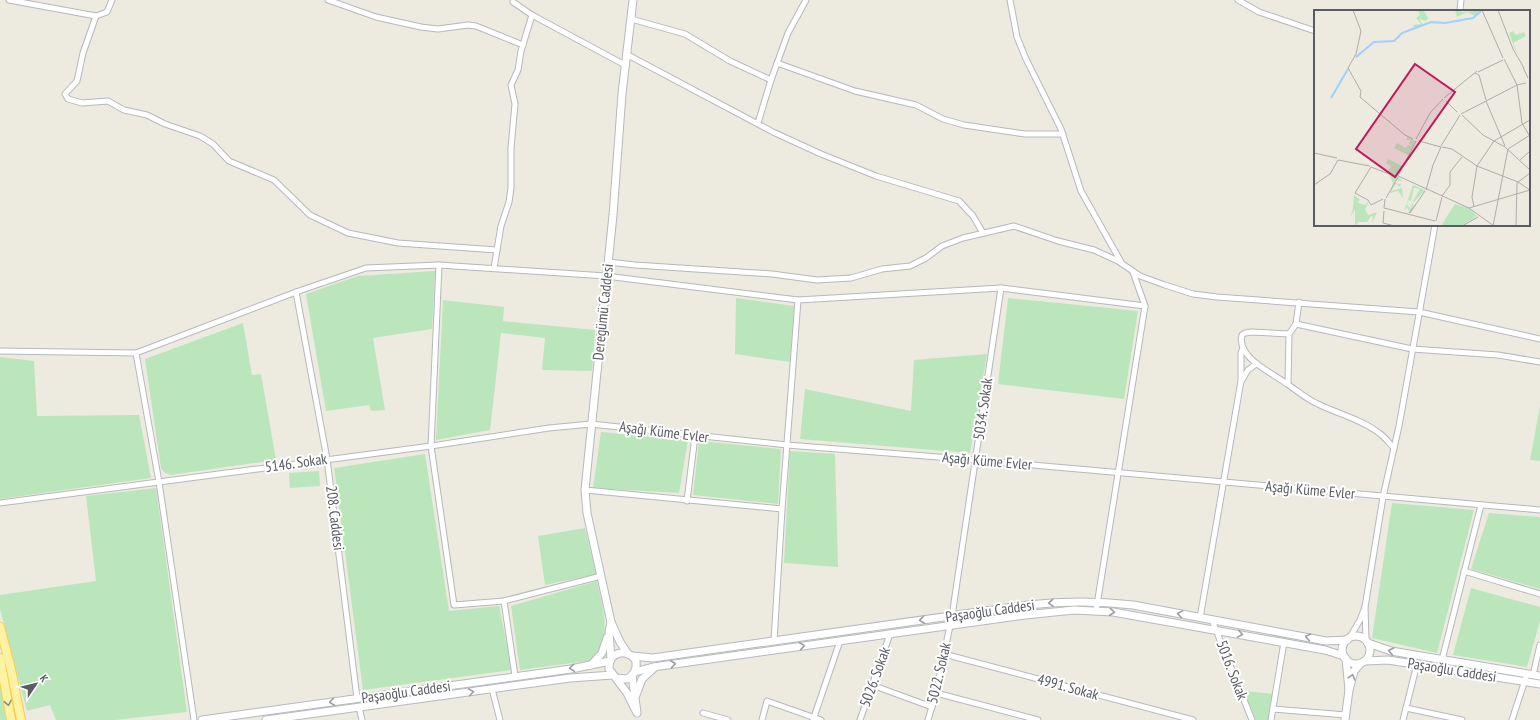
<svg xmlns="http://www.w3.org/2000/svg" width="1540" height="720" font-family="'PT Sans Narrow',sans-serif">
  <style>
    .green { fill: #bbe6bc }
    .lines { fill: none; stroke-linecap: round; stroke-linejoin: round }
    .street-casing { stroke: #b6b8be; stroke-width: 7 }
    .secondary-casing { stroke: #b6b9c0; stroke-width: 9 }
    .primary-casing { stroke: #f6cd50; stroke-width: 10 }
    .street { stroke: #fff; stroke-width: 5 }
    .secondary { stroke: #fff; stroke-width: 7 }
    .primary { stroke: #fff3a3; stroke-width: 8 }
    .oneway { stroke: #9b9da1 }
    .oneway2 { stroke: #939179 }
    .labels { text-anchor: middle; stroke-width: 4; stroke-linejoin: round; paint-order: stroke }
    .street-label { font-size: 15px; fill: #595c62; stroke: #fff }
    .inset-river { fill: none; stroke: #9ed1ff; stroke-width: 2 }
    .inset-road { fill: none; stroke: #aeadaa; stroke-width: 1 }
    .view { fill: #c2185b; fill-opacity: 0.15; stroke: #c2185b; stroke-width: 2 }
    .inset-edge { fill: none; stroke: #595c62; stroke-width: 2 }
  </style>
  <rect width="100%" height="100%" fill="#edeae0"/>
  <g class="green">
    <polygon points="435,271 432,329 373,338 385,410 371,411 369,405 326,411 306,294 358,276"/>
    <polygon points="736,298 794,306 790,362 735,354"/>
    <polygon points="1008,298 1138,311 1124,399 998,384"/>
    <polygon points="443,300 504,307 503,321 595,330 592,371 542,370 545,338 501,333 490,430 436,440"/>
    <polygon points="243,323 252,375 261,374 276,460 171,475 165,473 161,468 145,359"/>
    <polygon points="987,354 970,453 800,439 805,389 911,411 914,360"/>
    <polygon points="0,357 34,361 37,416 139,415 151,478 0,499"/>
    <polygon points="1540,406 1540,461 1530,460"/>
    <polygon points="601,432 688,440 679,493 593,488"/>
    <polygon points="699,441 781,449 778,504 693,495"/>
    <polygon points="790,451 835,454 838,567 784,563"/>
    <polygon points="425,454 449,611 499,606 512,670 363,690 334,468"/>
    <polygon points="319,471 320,486 290,488 289,473"/>
    <polygon points="156,488 187,712 115,720 56,720 50,705 27,711 0,609 0,595 96,581 86,496"/>
    <polygon points="1392,503 1474,510 1437,653 1372,638"/>
    <polygon points="1489,513 1540,517 1540,589 1471,569"/>
    <polygon points="585,528 596,574 545,585 538,536"/>
    <path d="M597,581C603,610 612,633 595,660L520,670L511,606Z"/>
    <polygon points="1471,588 1540,607 1540,621 1527,667 1453,655"/>
    <polygon points="0,678 8,720 0,720"/>
    <polygon points="1244,691 1274,694 1271,720 1255,720"/>
  </g>
  <g class="lines">
    <g class="street-casing">
      <g id="street">
        <polyline points="9,0 96,16 107,12 112,0"/>
        <polyline points="328,0 376,17 421,27 438,29 468,25 476,26 523,45"/>
        <polyline points="1010,0 1017,37 1026,59 1061,129 1081,191 1121,262"/>
        <polyline points="1238,0 1259,12 1315,31"/>
        <polyline points="513,2 532,15 625,65"/>
        <polyline points="1460,11 1461,0"/>
        <polyline points="96,16 83,53 77,81 65,94 68,99 82,103 108,101 124,110 147,115 165,124 200,136 213,144 229,161 274,180 310,215 348,233 398,243 497,250"/>
        <polyline points="631,19 685,34 730,61 771,80"/>
        <polyline points="626,54 773,132 821,154 876,176 959,201 973,216 983,233"/>
        <polyline points="777,63 855,91 916,105 943,119 964,125 1025,134 1063,134"/>
        <polyline points="758,123 771,80 788,33 806,0"/>
        <polyline points="608,262 635,265 772,274 817,280 851,278 882,269 910,266 926,258 942,246 963,238 1014,226 1058,241 1094,250 1118,261 1140,276 1165,285 1193,294 1217,297 1419,312 1540,339"/>
        <polyline points="439,265 431,446 454,605 504,601 601,576"/>
        <polyline points="494,268 501,226 509,202 511,188 511,148 515,104 511,85 518,70 521,51 532,15"/>
        <polyline points="296,292 327,459 357,698"/>
        <polyline points="1296,324 1412,349 1498,355 1540,362"/>
        <path d="M1289,334L1252,332L1245,333L1242,335C1236,358 1273,373 1287,384C1298,391 1306,399 1318,404C1338,414 1361,419 1379,433C1385,437 1389,443 1394,448"/>
        <polyline points="0,351 136,353 296,292 366,268 439,265 606,276 798,300 1001,288 1145,306"/>
        <polyline points="136,353 159,482 194,720"/>
        <polyline points="1242,380 1248,370 1256,364"/>
        <polyline points="1288,384 1289,334 1296,324 1299,302"/>
        <polyline points="585,490 782,509 798,300"/>
        <polyline points="687,501 695,436"/>
        <polyline points="0,503 431,446 549,428 591,424 787,445 976,460 1540,510"/>
        <polyline points="1464,571 1540,594"/>
        <polyline points="504,601 515,676"/>
        <polyline points="1365,607 1383,497 1399,426 1435,225"/>
        <polyline points="1096,611 1145,306 1133,272"/>
        <polyline points="1200,618 1241,381 1241,353 1243,348"/>
        <polyline points="1212,620 1252,720"/>
        <polyline points="1350,637 1360,620 1365,607 1366,640"/>
        <polyline points="774,641 782,509"/>
        <polyline points="944,654 1193,720"/>
        <polyline points="1442,660 1481,505"/>
        <polyline points="1533,675 1540,645"/>
        <polyline points="872,685 932,707"/>
        <polyline points="492,689 500,720"/>
        <polyline points="936,693 1038,720"/>
        <polyline points="359,707 362,720"/>
        <polyline points="1406,708 1462,720"/>
        <polyline points="1273,709 1346,715"/>
        <polyline points="703,713 728,720"/>
        <polyline points="762,720 767,701 821,720"/>
        <polyline points="813,720 840,641"/>
        <polyline points="860,720 890,634"/>
        <polyline points="928,720 936,693 952,616 1001,288"/>
        <polyline points="1271,720 1284,642"/>
        <polyline points="1403,720 1417,664"/>
        <polyline points="1512,720 1527,674"/>
      </g>
    </g>
    <g class="secondary-casing">
      <g id="secondary">
        <polyline points="611,622 587,513 585,490 613,215 622,94 633,0"/>
        <circle cx="1356" cy="650" r="14"/>
        <polyline points="1368,643 1391,651 1540,676"/>
        <path d="M632,656L653,658L1028,605C1063,601 1098,601 1133,605L1326,641L1347,640"/>
        <polyline points="611,659 609,632 611,622 620,642 628,654"/>
        <polyline points="1346,659 1349,690 1354,671 1361,663"/>
        <polyline points="1365,661 1388,660 1540,684"/>
        <polyline points="591,665 602,653 607,638"/>
        <polyline points="635,672 653,667 1025,615 1074,610 1113,612 1325,650 1344,656"/>
        <path d="M616,678L627,679C635,675 637,669 636,661C627,647 608,652 609,669L627,693L637,713L632,675"/>
        <polyline points="636,695 642,679 654,668"/>
        <polyline points="202,720 571,669 610,661"/>
        <polyline points="266,720 570,678 613,675"/>
        <polyline points="1345,720 1349,690"/>
      </g>
    </g>
    <g class="primary-casing">
      <g id="primary">
        <polyline points="0,627 11,669 21,720"/>
        <polyline points="0,658 11,720"/>
      </g>
    </g>
    <use href="#street" class="street"/>
    <use href="#secondary" class="secondary"/>
    <use href="#primary" class="primary"/>
  </g>
  <defs><path id="oneway-chevron" d="M-2-3.5L2.5 0L-2 3.5" fill="none" stroke-width="1.6" stroke-linecap="round" stroke-linejoin="round"/></defs>
  <g class="oneway">
    <use href="#oneway-chevron" transform="translate(1051 603) rotate(176)"/>
    <use href="#oneway-chevron" transform="translate(1112 612) rotate(6)"/>
    <use href="#oneway-chevron" transform="translate(1180 614) rotate(-170)"/>
    <use href="#oneway-chevron" transform="translate(922 620) rotate(172)"/>
    <use href="#oneway-chevron" transform="translate(1240 634) rotate(10)"/>
    <use href="#oneway-chevron" transform="translate(1308 637) rotate(-170)"/>
    <use href="#oneway-chevron" transform="translate(802 646) rotate(-8)"/>
    <use href="#oneway-chevron" transform="translate(1391 651) rotate(-168)"/>
    <use href="#oneway-chevron" transform="translate(673 664) rotate(-8)"/>
    <use href="#oneway-chevron" transform="translate(572 668) rotate(172)"/>
    <use href="#oneway-chevron" transform="translate(1352 677) rotate(-73)"/>
    <use href="#oneway-chevron" transform="translate(471 692) rotate(-8)"/>
    <use href="#oneway-chevron" transform="translate(332 702) rotate(172)"/>
  </g>
  <use class="oneway2" href="#oneway-chevron" transform="translate(8 703) rotate(80)"/>
  <g class="labels">
    <g class="street-label">
      <text transform="translate(603 312) rotate(-84)" y="5">Deregümü Caddesi</text>
      <text transform="translate(983 409) rotate(-82)" y="5">5034. Sokak</text>
      <text transform="translate(664 432) rotate(7)" y="5">Aşağı Küme Evler</text>
      <text transform="translate(987 461) rotate(5)" y="5">Aşağı Küme Evler</text>
      <text transform="translate(296 463) rotate(-8)" y="5">5146. Sokak</text>
      <text transform="translate(1310 490) rotate(5)" y="5">Aşağı Küme Evler</text>
      <text transform="translate(335 518) rotate(83)" y="5">208. Caddesi</text>
      <text transform="translate(990 611) rotate(-8)" y="5">Paşaoğlu Caddesi</text>
      <text transform="translate(1232 670) rotate(69)" y="5">5016. Sokak</text>
      <text transform="translate(1452 670) rotate(9)" y="5">Paşaoğlu Caddesi</text>
      <text transform="translate(939 673) rotate(-77)" y="5">5022. Sokak</text>
      <text transform="translate(875 677) rotate(-70)" y="5">5026. Sokak</text>
      <text transform="translate(1068 687) rotate(15)" y="5">4991. Sokak</text>
      <text transform="translate(406 692) rotate(-8)" y="5">Paşaoğlu Caddesi</text>
    </g>
  </g>
  <g transform="translate(1314 10)">
    <rect width="216" height="216" fill="#edeae0"/>
    <path d="M104,0L110,1L114,8L112,11L105,9L109,15L102,19L99,15L107,14L102,8L106,5ZM141,0L149,2L167,0L161,6L153,2L143,7ZM193,17L195,23L199,21L202,25L210,22L212,26L199,33L205,46L200,37ZM93,127L101,131L94,145L80,138L83,133L92,138L94,135L98,136L95,134L96,130H92ZM74,149L88,156L82,165L89,172L83,170L81,173L87,174L86,177L82,174L77,181L88,178L89,188L84,181L76,183L79,173L74,162L77,156L72,153ZM99,175L111,180L100,192L99,191L106,179L100,178L97,191L94,190L93,195L97,198L98,192L99,196L95,201L93,197L90,201ZM40,185L46,190L43,192L45,193L51,195L55,191L51,199L54,205L63,202L58,213L59,207L57,206L53,212H44L41,216V199L36,208L39,199ZM141,194L155,198L163,206L147,216H130L128,214Z" fill="#bbe6bc"/>
    <path class="inset-river" d="M42,47L60,32L80,31L88,23L117,12L131,13L159,8L167,1M17,88L34,59"/>
    <path class="inset-road" d="M39,0L47,21L42,44L34,58L47,81L46,87L91,125L99,129M168,0L189,48M184,0L199,39L210,58M190,49L203,75L208,113L215,125M209,57L214,68M164,62L189,50M161,63L165,65L172,90M130,88L163,61M132,91L143,102M172,91L191,136M147,104L203,75L212,73M148,105L169,125L191,137L216,160M102,129L116,103L129,89M105,131L127,137M127,136L146,105M128,137L138,139L163,156M0,143L23,148M24,150L56,156M206,150L216,141M163,156L204,172L216,180M57,157L41,183L54,190L57,195L69,189M57,157L83,167M84,166L102,131M84,166L155,198L216,180M0,175L16,164L24,150M112,180L119,155L127,137M128,186L136,175V162L148,147M72,188L84,167M71,189L70,198L121,211M102,194L111,181M160,197L158,187L163,156L180,131L216,110M155,198L180,216M70,201L69,213L81,216M95,203L97,200L102,194L96,203M122,211L128,187M148,216L164,207M179,216L194,139L216,125M202,216L203,173L216,163"/>
    <path class="view" d="M101,54L141,82L81,167L42,139Z"/>
    <rect width="216" height="216" class="inset-edge"/>
  </g>
  <g transform="translate(36 684) rotate(55)" stroke="#ffffff" stroke-width="3" paint-order="stroke">
  <path d="M0-3L7 15L0 10L-7 15Z" fill="#595c62"/>
  <text y="-6" font-size="11" font-weight="bold" text-anchor="middle" fill="#595c62">K</text>
  </g>
</svg>
